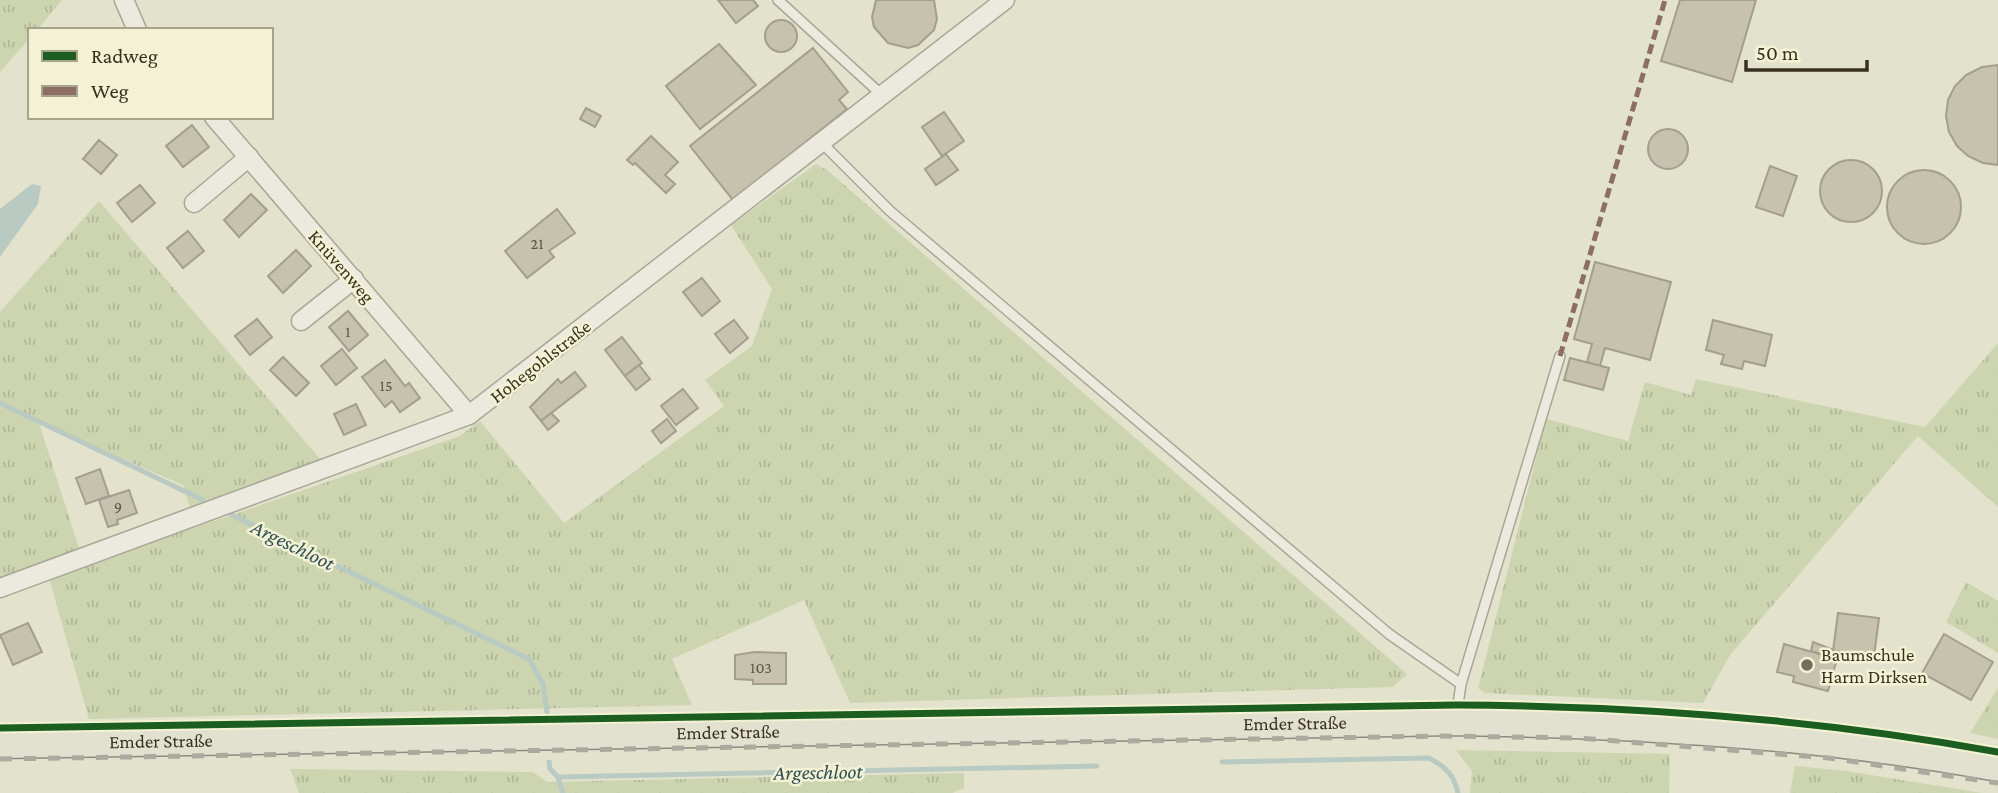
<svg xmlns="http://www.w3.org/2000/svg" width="1998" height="793" font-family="'Crimson Pro',serif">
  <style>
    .grass { fill: url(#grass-tufts) }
    .water { fill: #b8cac2 }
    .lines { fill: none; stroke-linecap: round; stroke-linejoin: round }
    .stream { stroke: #b8cac2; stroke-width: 5 }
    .building { fill: #c7c2ae; stroke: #a39e8d; stroke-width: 2 }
    .service-casing { stroke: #a8a696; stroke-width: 12 }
    .minor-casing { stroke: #a8a696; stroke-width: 21 }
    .primary-casing { stroke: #8e8b7d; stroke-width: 33 }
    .service { stroke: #eceade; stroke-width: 9 }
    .minor { stroke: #eceade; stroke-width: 18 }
    .primary { stroke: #e2e1d0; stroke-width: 30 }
    .rail { stroke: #abaa9e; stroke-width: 5; stroke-dasharray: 12 12; stroke-linecap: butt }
    .quiet { stroke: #8d6e63; stroke-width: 5; stroke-dasharray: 10 5; stroke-linecap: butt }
    .cycleway-casing { stroke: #f4f2d4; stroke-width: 11 }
    .cycleway { stroke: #1b5e20; stroke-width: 7 }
    .poi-dot { fill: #736e5c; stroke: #f4f2d4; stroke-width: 2.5 }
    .labels { text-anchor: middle; stroke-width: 5; stroke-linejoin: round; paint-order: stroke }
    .number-label { font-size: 16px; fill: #5b5443 }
    .street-label { font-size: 19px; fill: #37301f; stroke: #f4f2d4 }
    .poi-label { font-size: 19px; fill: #37301f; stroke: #f4f2d4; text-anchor: start }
    .water-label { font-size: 21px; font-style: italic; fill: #2f4f56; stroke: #f4f2d4 }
  </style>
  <defs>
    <pattern id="grass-tufts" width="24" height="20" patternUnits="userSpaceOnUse" patternTransform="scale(1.75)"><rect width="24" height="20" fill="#ccd5b0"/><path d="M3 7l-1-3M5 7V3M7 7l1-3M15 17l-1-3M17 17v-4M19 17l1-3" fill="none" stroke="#b0b797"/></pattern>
  </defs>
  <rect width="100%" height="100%" fill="#e3e2cd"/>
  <g class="grass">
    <polygon points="0,0 62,0 37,30 30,30 30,38 0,72"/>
    <polygon points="816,164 827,170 1407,674 1393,687 850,703 804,600 672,659 692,705 89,719 49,578 460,436 480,421 564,523 724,406 705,380 752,346 772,289 731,225"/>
    <polygon points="99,201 321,460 190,508 183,485 39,423 79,548 0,580 0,312"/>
    <polygon points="1998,343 1998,507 1918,436 1730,655 1703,703 1485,693 1478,688 1546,419 1628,441 1645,382 1691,395 1696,379 1925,427"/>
    <polygon points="1966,582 1998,601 1998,653 1946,622"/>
    <polygon points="1998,688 1998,739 1970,733"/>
    <polygon points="1456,750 1670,754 1669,793 1470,793 1472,771"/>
    <polygon points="1795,766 1846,771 1982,793 1790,793"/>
    <polygon points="290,769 533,772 547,782 964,773 964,788 952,793 299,793"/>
  </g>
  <polygon class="water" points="32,184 41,186 38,204 0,257 0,209"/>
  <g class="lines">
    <g class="stream">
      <polyline points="0,403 203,500"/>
      <polyline points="232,515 529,659 543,684 547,712"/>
      <polyline points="549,762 550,769 558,777 1097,766"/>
      <path d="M1222,762L1429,758C1446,767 1454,775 1458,793"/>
      <polyline points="558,777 563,793"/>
    </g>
  </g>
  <g class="building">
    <polygon points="718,0 753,0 758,6 736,23"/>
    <polygon points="876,0 934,0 937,19 934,30 918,45 908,48 888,43 874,27 872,17"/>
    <polygon points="1680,0 1756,0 1732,82 1661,61"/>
    <circle cx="781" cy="36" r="16"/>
    <polygon points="719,44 756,85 700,129 666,86"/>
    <polygon points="813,48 848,92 839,100 847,109 733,200 690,146"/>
    <polygon points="1998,65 1998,165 1983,163 1968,156 1957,146 1949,132 1946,116 1948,100 1955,86 1966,75 1982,67"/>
    <polygon points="586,108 601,116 595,127 580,119"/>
    <polygon points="944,112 964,141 942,156 922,127"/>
    <polygon points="192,125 209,147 183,167 166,146"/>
    <circle cx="1668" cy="149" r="20"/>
    <polygon points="651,136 678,162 665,175 675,184 666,193 635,163 633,165 627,160"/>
    <polygon points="99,140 117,155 101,174 83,159"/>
    <polygon points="946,154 958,170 936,185 925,169"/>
    <circle cx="1851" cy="191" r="31"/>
    <polygon points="1770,166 1797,176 1783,216 1756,207"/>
    <circle cx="1924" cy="207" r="37"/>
    <polygon points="140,185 155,203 132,222 117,203"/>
    <polygon points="251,194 267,210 239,237 224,220"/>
    <polygon points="557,209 575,233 549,251 554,257 527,278 505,251"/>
    <polygon points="188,231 204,251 183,268 167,248"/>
    <polygon points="296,250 311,266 283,293 268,276"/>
    <polygon points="1595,262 1671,282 1650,360 1605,348 1600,366 1587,362 1592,344 1574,339"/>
    <polygon points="702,278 720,301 702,316 683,292"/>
    <polygon points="348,311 368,335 349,351 329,327"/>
    <polygon points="257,319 272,337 250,355 235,336"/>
    <polygon points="734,320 748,338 730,353 715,334"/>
    <polygon points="1713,320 1772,335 1765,366 1744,361 1742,369 1721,364 1724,355 1706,350"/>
    <polygon points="622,337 642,363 625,376 605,350"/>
    <polygon points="342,349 357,368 336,385 321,366"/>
    <polygon points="283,357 309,383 296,396 270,370"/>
    <polygon points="1570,358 1609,368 1603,390 1564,380"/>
    <polygon points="385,360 405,386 409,383 420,398 400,412 392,401 385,407 362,377"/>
    <polygon points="639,365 650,379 636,390 625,376"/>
    <polygon points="575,372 586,386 541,421 530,407 558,379 561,383"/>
    <polygon points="683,389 698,408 676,425 661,406"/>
    <polygon points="356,404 366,425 344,435 334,414"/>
    <polygon points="551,413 559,421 548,430 541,421"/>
    <polygon points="667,419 676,431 661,443 652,431"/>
    <polygon points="100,469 109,496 86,504 76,478"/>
    <polygon points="129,490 137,513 117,520 118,524 108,527 99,500"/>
    <polygon points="1838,613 1879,618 1874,656 1833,651"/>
    <polygon points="28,623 42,652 13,665 0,635"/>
    <polygon points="1944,634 1993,662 1971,700 1922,673"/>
    <polygon points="1813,642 1839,652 1837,659 1811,651"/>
    <polygon points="1784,644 1837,659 1828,691 1793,682 1794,676 1777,672"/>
    <polygon points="755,652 786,653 786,684 753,684 753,680 735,679 735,655"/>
  </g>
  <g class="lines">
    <g class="service-casing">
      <g id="service">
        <polyline points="778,0 883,96"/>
        <polyline points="821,142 890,211 1389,634 1461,684"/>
        <polyline points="1456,717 1461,684 1560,356"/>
      </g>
    </g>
    <g class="minor-casing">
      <g id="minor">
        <polyline points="124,0 137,30"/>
        <polyline points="214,117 469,415"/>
        <polyline points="194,203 249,157"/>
        <polyline points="301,321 354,279"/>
        <polyline points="0,588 469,415 1005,0"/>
      </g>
    </g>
    <g class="primary-casing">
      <g id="primary">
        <path id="s1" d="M0,743L1457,720C1638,723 1819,733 1998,766"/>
      </g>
    </g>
    <use href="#service" class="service"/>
    <use href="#minor" class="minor"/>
    <use href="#primary" class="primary"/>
    <polyline class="rail" points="0,759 1443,736 1579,738 1829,758 1998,783"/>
    <polyline class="quiet" points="1560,356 1665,0"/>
    <g class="cycleway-casing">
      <path id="cycleway" d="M0,728L1456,705C1637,706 1819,719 1998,752"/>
    </g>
    <use href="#cycleway" class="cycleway"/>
  </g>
  <circle class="poi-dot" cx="1807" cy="665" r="7"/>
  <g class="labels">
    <g class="number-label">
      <text x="537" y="249">21</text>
      <text x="348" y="337">1</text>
      <text x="386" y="391">15</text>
      <text x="118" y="512">9</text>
      <text x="761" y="673">103</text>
    </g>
    <g class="street-label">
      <text transform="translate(342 266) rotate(49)" y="7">Knüvenweg</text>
      <text transform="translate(540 361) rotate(-38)" y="7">Hohegohlstraße</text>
      <text dy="7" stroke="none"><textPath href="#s1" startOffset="1295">Emder Straße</textPath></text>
      <text dy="7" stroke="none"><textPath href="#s1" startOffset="728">Emder Straße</textPath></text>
      <text dy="7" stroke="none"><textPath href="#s1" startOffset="161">Emder Straße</textPath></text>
    </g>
    <g class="poi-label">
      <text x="1821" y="661">Baumschule<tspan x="1821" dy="22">Harm Dirksen</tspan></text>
    </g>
    <g class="water-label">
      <text transform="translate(293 545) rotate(26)" y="7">Argeschloot</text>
      <text transform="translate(818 772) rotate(-1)" y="7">Argeschloot</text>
    </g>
  </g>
  <rect x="28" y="28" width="245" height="91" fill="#f4f2d4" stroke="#a8a48c" stroke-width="2"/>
  <rect x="42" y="51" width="35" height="10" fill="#1b5e20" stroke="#a8a48c" stroke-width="2"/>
  <text x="91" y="63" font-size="21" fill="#37301f">Radweg</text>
  <rect x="42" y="86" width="35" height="10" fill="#8d6e63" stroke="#a8a48c" stroke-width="2"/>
  <text x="91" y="98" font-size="21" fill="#37301f">Weg</text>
  <path d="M1746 60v10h121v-10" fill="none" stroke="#37301f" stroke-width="3.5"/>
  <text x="1756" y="60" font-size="21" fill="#37301f" stroke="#f4f2d4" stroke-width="5" paint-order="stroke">50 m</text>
</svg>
